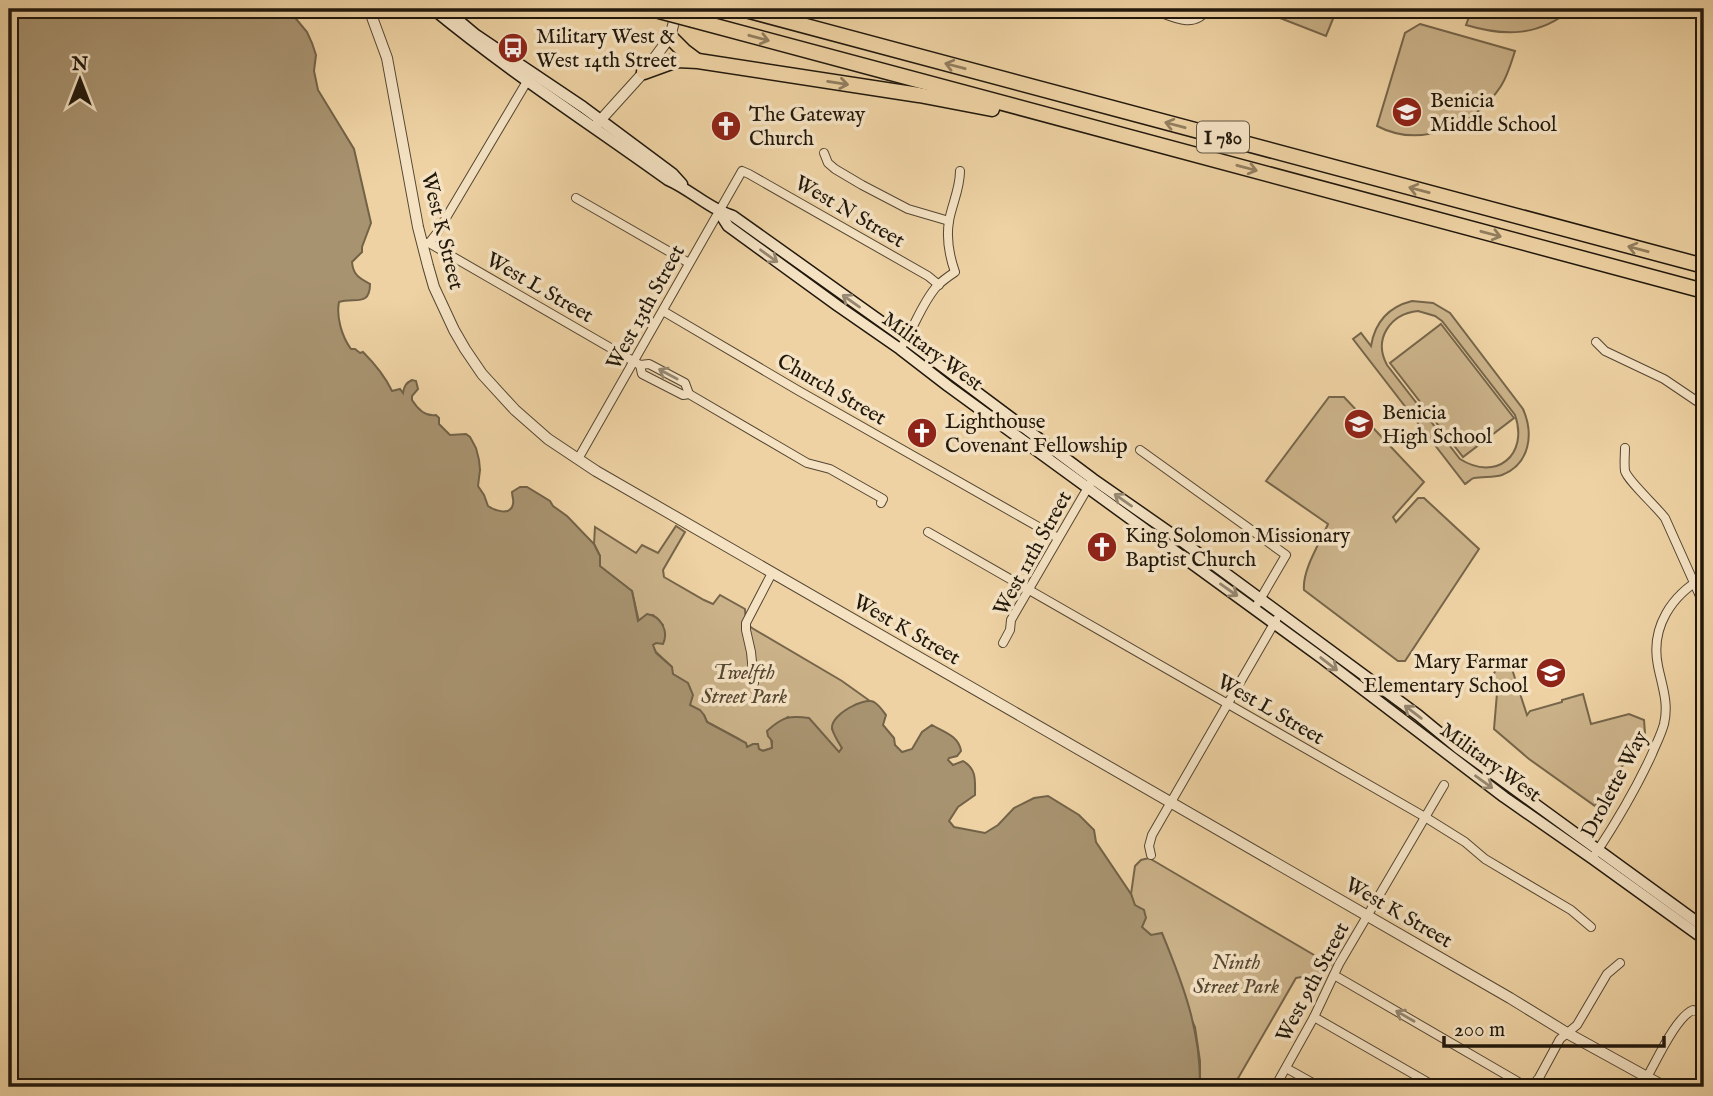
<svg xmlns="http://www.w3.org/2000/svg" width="1713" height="1096" font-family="'IM FELL English',serif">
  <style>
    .green { fill: #cbb289; stroke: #76654a; stroke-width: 2; fill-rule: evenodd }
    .water { fill: #a89370; stroke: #726248; stroke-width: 2 }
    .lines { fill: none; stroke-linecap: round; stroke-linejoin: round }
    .minor-casing { stroke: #544632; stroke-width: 10 }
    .tertiary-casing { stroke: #544632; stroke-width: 12 }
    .secondary-casing { stroke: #21180c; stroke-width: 13 }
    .motorway-casing { stroke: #21180c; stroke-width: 17 }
    .minor { stroke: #f4e2c3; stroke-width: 8 }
    .tertiary { stroke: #f4e2c3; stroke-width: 10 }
    .secondary { stroke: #f4e2c3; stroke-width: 10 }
    .motorway { stroke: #eed2a3; stroke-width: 14 }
    .motorway-bridge-casing { stroke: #21180c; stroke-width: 17; stroke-linecap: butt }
    .motorway-bridge { stroke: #eed2a3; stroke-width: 14 }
    .oneway { stroke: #927e5f }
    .oneway2 { stroke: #958771 }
    .labels { text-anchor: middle; stroke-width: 7; stroke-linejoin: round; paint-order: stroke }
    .shield { fill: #f4e2c3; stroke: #605543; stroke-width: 2 }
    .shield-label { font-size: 19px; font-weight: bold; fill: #21180c }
    .poi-label { font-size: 21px; fill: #21180c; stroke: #f4e2c3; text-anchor: start }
    .street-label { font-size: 21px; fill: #21180c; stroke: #f4e2c3 }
    .park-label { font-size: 21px; font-style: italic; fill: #544632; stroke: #f4e2c3 }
  </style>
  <rect width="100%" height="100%" fill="#eed2a3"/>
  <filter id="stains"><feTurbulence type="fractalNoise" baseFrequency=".00286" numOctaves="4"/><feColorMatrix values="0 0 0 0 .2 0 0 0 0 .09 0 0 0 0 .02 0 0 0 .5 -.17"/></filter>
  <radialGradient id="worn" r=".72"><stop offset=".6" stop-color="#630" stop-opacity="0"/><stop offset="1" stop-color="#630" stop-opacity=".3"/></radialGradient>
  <g class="green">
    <polygon points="1263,9 1337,9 1326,36 1262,11"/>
    <path d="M1472,9H1572C1539,36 1506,37 1466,25Z"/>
    <path d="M1420,24L1515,51C1511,63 1508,75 1501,86C1475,126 1421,149 1377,126L1405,33Z"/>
    <path d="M1412,301L1433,303L1450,313L1523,409C1534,434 1530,464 1502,475C1493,478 1483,476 1474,478C1472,478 1467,483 1465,484L1353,339L1361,333L1371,346C1375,322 1388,307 1412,301ZM1418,311L1435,316L1442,321L1515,415C1529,455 1496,482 1460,459L1387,365C1373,339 1390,314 1418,311Z"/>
    <polygon points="1441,324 1514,418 1463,457 1390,363"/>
    <path d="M1329,397H1344L1424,482L1393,517L1396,522L1418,498H1424L1479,549L1405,661H1398L1304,590C1302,570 1320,543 1328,524L1266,481Z"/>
    <path d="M676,526L685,532L663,570L664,577L704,600L713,604L720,595L745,609L746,623L752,628L842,681L870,701L855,705L832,729L842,748L839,753L788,717L783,720L771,738L772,748L762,751L747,747L739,739L707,722L704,715L690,705C692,685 689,683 672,674V667L656,652L652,645L656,643L663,625L653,615L639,622L632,591L599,566L600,556L594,544L595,527L636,553L642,545L658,553Z"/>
    <polygon points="1500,663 1510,663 1527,715 1530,711 1562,702 1562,700 1583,694 1591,724 1629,714 1644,720 1645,733 1595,806 1529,759 1494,729 1497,693 1490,689 1493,684 1489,682"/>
    <path d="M1149,858L1331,965C1322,977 1310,975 1296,978L1233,1087H1200V1061L1195,1027L1151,935L1141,927L1131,894L1135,866L1141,860Z"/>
  </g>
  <path class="water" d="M9,9H288L307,32L312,43L316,55L314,71L318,90L354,149L371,223L362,247V252L352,262C353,275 359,278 370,284C370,307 355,297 339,302C336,317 342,337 351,349H355L360,353L363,352C375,364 385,376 392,391L400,389L403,393C404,386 406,383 412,380L416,381L418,389L412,396V400C417,408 425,417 436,415L439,418V424L450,435L466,434L470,437L476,448L479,460L480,470L478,486L484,495L488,506C495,511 511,516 513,504C514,500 512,496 512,492L520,487H527L550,501L553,506L567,516L594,544L600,556V566L632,591L638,621L647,614C661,616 669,631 663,644L656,643L653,645L656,653L672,667L673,674L688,683L693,695L690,705L700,710L704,715L707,722L746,743L747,747L753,744H758L759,749L763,751L772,748V741L768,736L767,731C782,717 790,715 809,718L839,752L842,748C839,743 832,733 832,727C833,714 863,697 874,702C879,705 883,711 886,715L883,725L894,738L895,745L902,752L912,749L922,732L932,725C944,732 959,736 961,751L957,756L949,758L948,760L953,765L963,761C977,769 975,781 975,795L958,807L949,821L954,827L985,833L998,825L1014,808L1034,798L1048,796L1079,815L1094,830L1096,842L1131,894L1135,905L1144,910L1146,918L1142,927L1151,935L1162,933C1183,984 1201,1031 1200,1087H9Z"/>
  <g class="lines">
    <g class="minor-casing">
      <g id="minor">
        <path d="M1151,9C1169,15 1194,31 1207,9"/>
        <polyline points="824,153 828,163 835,169 862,185 908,209 949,221"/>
        <polyline points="576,198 689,263"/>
        <polyline points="422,243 429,243 640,365 649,364 685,383 689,394"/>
        <polyline points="429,243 437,233 529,78"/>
        <polyline points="663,311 799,391 1058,538"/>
        <polyline points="1596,342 1605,351 1664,379 1704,406"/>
        <path d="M900,349C914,329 921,304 937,286C942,281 949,276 955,272C949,255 946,239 949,221C952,204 960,189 960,171"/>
        <polyline points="640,365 642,374 683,395 689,394 807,463 830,469 883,499 881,503"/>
        <path d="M1625,448C1625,455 1624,463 1625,471C1628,481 1656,506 1665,518L1704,605"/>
        <polyline points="1140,450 1286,555 1258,603"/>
        <polyline points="578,459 742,171 749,174 928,276 939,285"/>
        <polyline points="928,532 1425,817 1465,842 1485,859 1571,910 1591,927"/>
        <polyline points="1003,643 1010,630 1011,620 1090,484"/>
        <polyline points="754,683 751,652 746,630 746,623 772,573"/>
        <path d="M1596,853C1617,821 1636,789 1652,754C1656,744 1661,735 1664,724C1669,703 1662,686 1658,666C1650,627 1672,595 1704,577"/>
        <polyline points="1151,855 1149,846 1152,835 1276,620"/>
        <polyline points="1334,975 1527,1087"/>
        <polyline points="1314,1017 1436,1087"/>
        <polyline points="1286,1068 1320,1087"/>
        <path d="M1647,1077C1657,1060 1676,1017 1693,1010L1704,1013"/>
        <polyline points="1537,1080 1550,1087"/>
        <polyline points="1275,1087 1314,1017 1339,964 1444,785"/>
        <polyline points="1534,1087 1560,1039 1577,1025 1607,974 1620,963"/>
      </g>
    </g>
    <g class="tertiary-casing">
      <g id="tertiary">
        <polyline points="369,9 387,58 418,227 428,266 434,287 454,330 465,349 482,374 515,410 548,439 596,471 1510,998 1567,1033 1665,1087"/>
        <polyline points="597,124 644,72 670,37 677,10"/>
      </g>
    </g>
    <g class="secondary-casing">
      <g id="secondary">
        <path d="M433,9C508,71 589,123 668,180C691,190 709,209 733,216L907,340L1093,479L1179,539L1418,715L1458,748L1704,927"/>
        <polyline points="445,9 476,35 583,107 673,174 682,184"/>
        <polyline points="719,212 728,226 838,306 900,349 948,386 1323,659 1504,797 1593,859 1704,939"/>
      </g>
    </g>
    <g class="motorway-casing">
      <g id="motorway">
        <polyline points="742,9 1704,266"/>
        <polyline points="693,20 1704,291"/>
        <polyline points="670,37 684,51 696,60"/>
        <polyline points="644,72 677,60 698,61 919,95 992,109"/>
      </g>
    </g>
    <use href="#minor" class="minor"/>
    <use href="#tertiary" class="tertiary"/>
    <use href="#secondary" class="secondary"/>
    <use href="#motorway" class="motorway"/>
    <g class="motorway-bridge-casing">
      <polyline id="motorway-bridge" points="659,11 693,20"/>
    </g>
    <use href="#motorway-bridge" class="motorway-bridge"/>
  </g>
  <defs><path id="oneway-shaft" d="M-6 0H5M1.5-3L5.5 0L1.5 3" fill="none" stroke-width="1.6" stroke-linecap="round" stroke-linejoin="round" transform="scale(1.75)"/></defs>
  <g class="oneway">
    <use href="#oneway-shaft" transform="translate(759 38) rotate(15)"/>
    <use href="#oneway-shaft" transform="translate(955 66) rotate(-165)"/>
    <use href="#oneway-shaft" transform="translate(838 83) rotate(9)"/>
    <use href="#oneway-shaft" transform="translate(1175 125) rotate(-165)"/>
    <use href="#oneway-shaft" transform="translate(1247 168) rotate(15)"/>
    <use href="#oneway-shaft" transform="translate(1419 190) rotate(-165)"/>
    <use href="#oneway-shaft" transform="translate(1491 234) rotate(15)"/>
    <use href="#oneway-shaft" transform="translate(1638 249) rotate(-165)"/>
  </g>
  <g class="oneway2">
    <use href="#oneway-shaft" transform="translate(769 256) rotate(36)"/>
    <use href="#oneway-shaft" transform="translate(851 301) rotate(-145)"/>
    <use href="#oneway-shaft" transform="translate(668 374) rotate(-152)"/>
    <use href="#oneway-shaft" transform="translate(1123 500) rotate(-145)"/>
    <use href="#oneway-shaft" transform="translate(1229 590) rotate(35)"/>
    <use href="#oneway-shaft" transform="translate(1329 664) rotate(38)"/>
    <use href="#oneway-shaft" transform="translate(1413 712) rotate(-143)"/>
    <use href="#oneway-shaft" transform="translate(1484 782) rotate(36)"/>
    <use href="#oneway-shaft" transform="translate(1405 1016) rotate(-150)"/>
  </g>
  <defs>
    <g id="bus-disc" transform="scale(1.575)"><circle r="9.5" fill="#8f2418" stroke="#f4e2c3"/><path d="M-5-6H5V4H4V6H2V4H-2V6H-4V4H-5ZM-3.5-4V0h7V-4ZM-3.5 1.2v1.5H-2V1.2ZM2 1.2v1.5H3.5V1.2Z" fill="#fff"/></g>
    <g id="school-disc" transform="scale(1.575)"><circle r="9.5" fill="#8f2418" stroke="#f4e2c3"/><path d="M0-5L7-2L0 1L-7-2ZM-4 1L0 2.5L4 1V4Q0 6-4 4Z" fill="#fff"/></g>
    <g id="church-disc" transform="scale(1.575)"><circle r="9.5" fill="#8f2418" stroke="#f4e2c3"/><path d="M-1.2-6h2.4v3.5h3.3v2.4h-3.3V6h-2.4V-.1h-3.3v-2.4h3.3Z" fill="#fff"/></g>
  </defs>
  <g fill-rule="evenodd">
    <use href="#bus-disc" x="513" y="48"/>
    <use href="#school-disc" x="1407" y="112"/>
    <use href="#church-disc" x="726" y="126"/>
    <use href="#school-disc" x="1359" y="424"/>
    <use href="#church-disc" x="922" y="433"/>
    <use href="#church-disc" x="1102" y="547"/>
    <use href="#school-disc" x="1551" y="673"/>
  </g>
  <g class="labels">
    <rect class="shield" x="1197" y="121.5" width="52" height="31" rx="5"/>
    <g class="shield-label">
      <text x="1223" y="144">I 780</text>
    </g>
    <g class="poi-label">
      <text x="536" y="43">Military West &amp;<tspan x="536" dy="24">West 14th Street</tspan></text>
      <text x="1430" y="107">Benicia<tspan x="1430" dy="24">Middle School</tspan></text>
      <text x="749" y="121">The Gateway<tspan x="749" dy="24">Church</tspan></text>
      <text x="1382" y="419">Benicia<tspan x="1382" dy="24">High School</tspan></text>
      <text x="945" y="428">Lighthouse<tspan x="945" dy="24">Covenant Fellowship</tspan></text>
      <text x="1125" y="542">King Solomon Missionary<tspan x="1125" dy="24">Baptist Church</tspan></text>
      <text x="1528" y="668" text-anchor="end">Mary Farmar<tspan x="1528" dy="24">Elementary School</tspan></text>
    </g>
    <g class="street-label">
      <text transform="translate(850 211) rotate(30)" y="7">West N Street</text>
      <text transform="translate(443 231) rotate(76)" y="7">West K Street</text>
      <text transform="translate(540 287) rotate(30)" y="7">West L Street</text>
      <text transform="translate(645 307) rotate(-61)" y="7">West 13th Street</text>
      <text transform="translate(933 351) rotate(36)" y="7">Military West</text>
      <text transform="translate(832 389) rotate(30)" y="7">Church Street</text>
      <text transform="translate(1032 553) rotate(-61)" y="7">West 11th Street</text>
      <text transform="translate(907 629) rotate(30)" y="7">West K Street</text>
      <text transform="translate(1271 709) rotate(30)" y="7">West L Street</text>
      <text transform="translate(1491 762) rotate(36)" y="7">Military West</text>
      <text transform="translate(1614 784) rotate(-62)" y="7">Drolette Way</text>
      <text transform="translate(1399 912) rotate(30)" y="7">West K Street</text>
      <text transform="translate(1312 982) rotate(-62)" y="7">West 9th Street</text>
    </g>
    <g class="park-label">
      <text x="744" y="679">Twelfth<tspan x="744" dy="24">Street Park</tspan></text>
      <text x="1236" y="969">Ninth<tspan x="1236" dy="24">Street Park</tspan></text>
    </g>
  </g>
  <rect width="1713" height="1096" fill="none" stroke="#eed2a3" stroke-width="35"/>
  <rect x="10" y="10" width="1692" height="1075" fill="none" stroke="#21180c" stroke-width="3.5"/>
  <rect x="18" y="18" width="1678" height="1061" fill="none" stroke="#21180c" stroke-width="2"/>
  <g transform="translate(80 80)" stroke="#f4e2c3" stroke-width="5" paint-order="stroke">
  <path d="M0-5L12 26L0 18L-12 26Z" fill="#21180c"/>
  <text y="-10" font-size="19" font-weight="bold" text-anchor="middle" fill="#21180c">N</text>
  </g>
  <path d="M1444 1036v10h220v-10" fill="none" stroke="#21180c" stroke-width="3.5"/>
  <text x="1454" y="1036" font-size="21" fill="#21180c" stroke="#f4e2c3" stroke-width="5" paint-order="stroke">200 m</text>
  <rect width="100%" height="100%" filter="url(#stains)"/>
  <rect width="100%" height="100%" fill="url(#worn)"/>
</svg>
